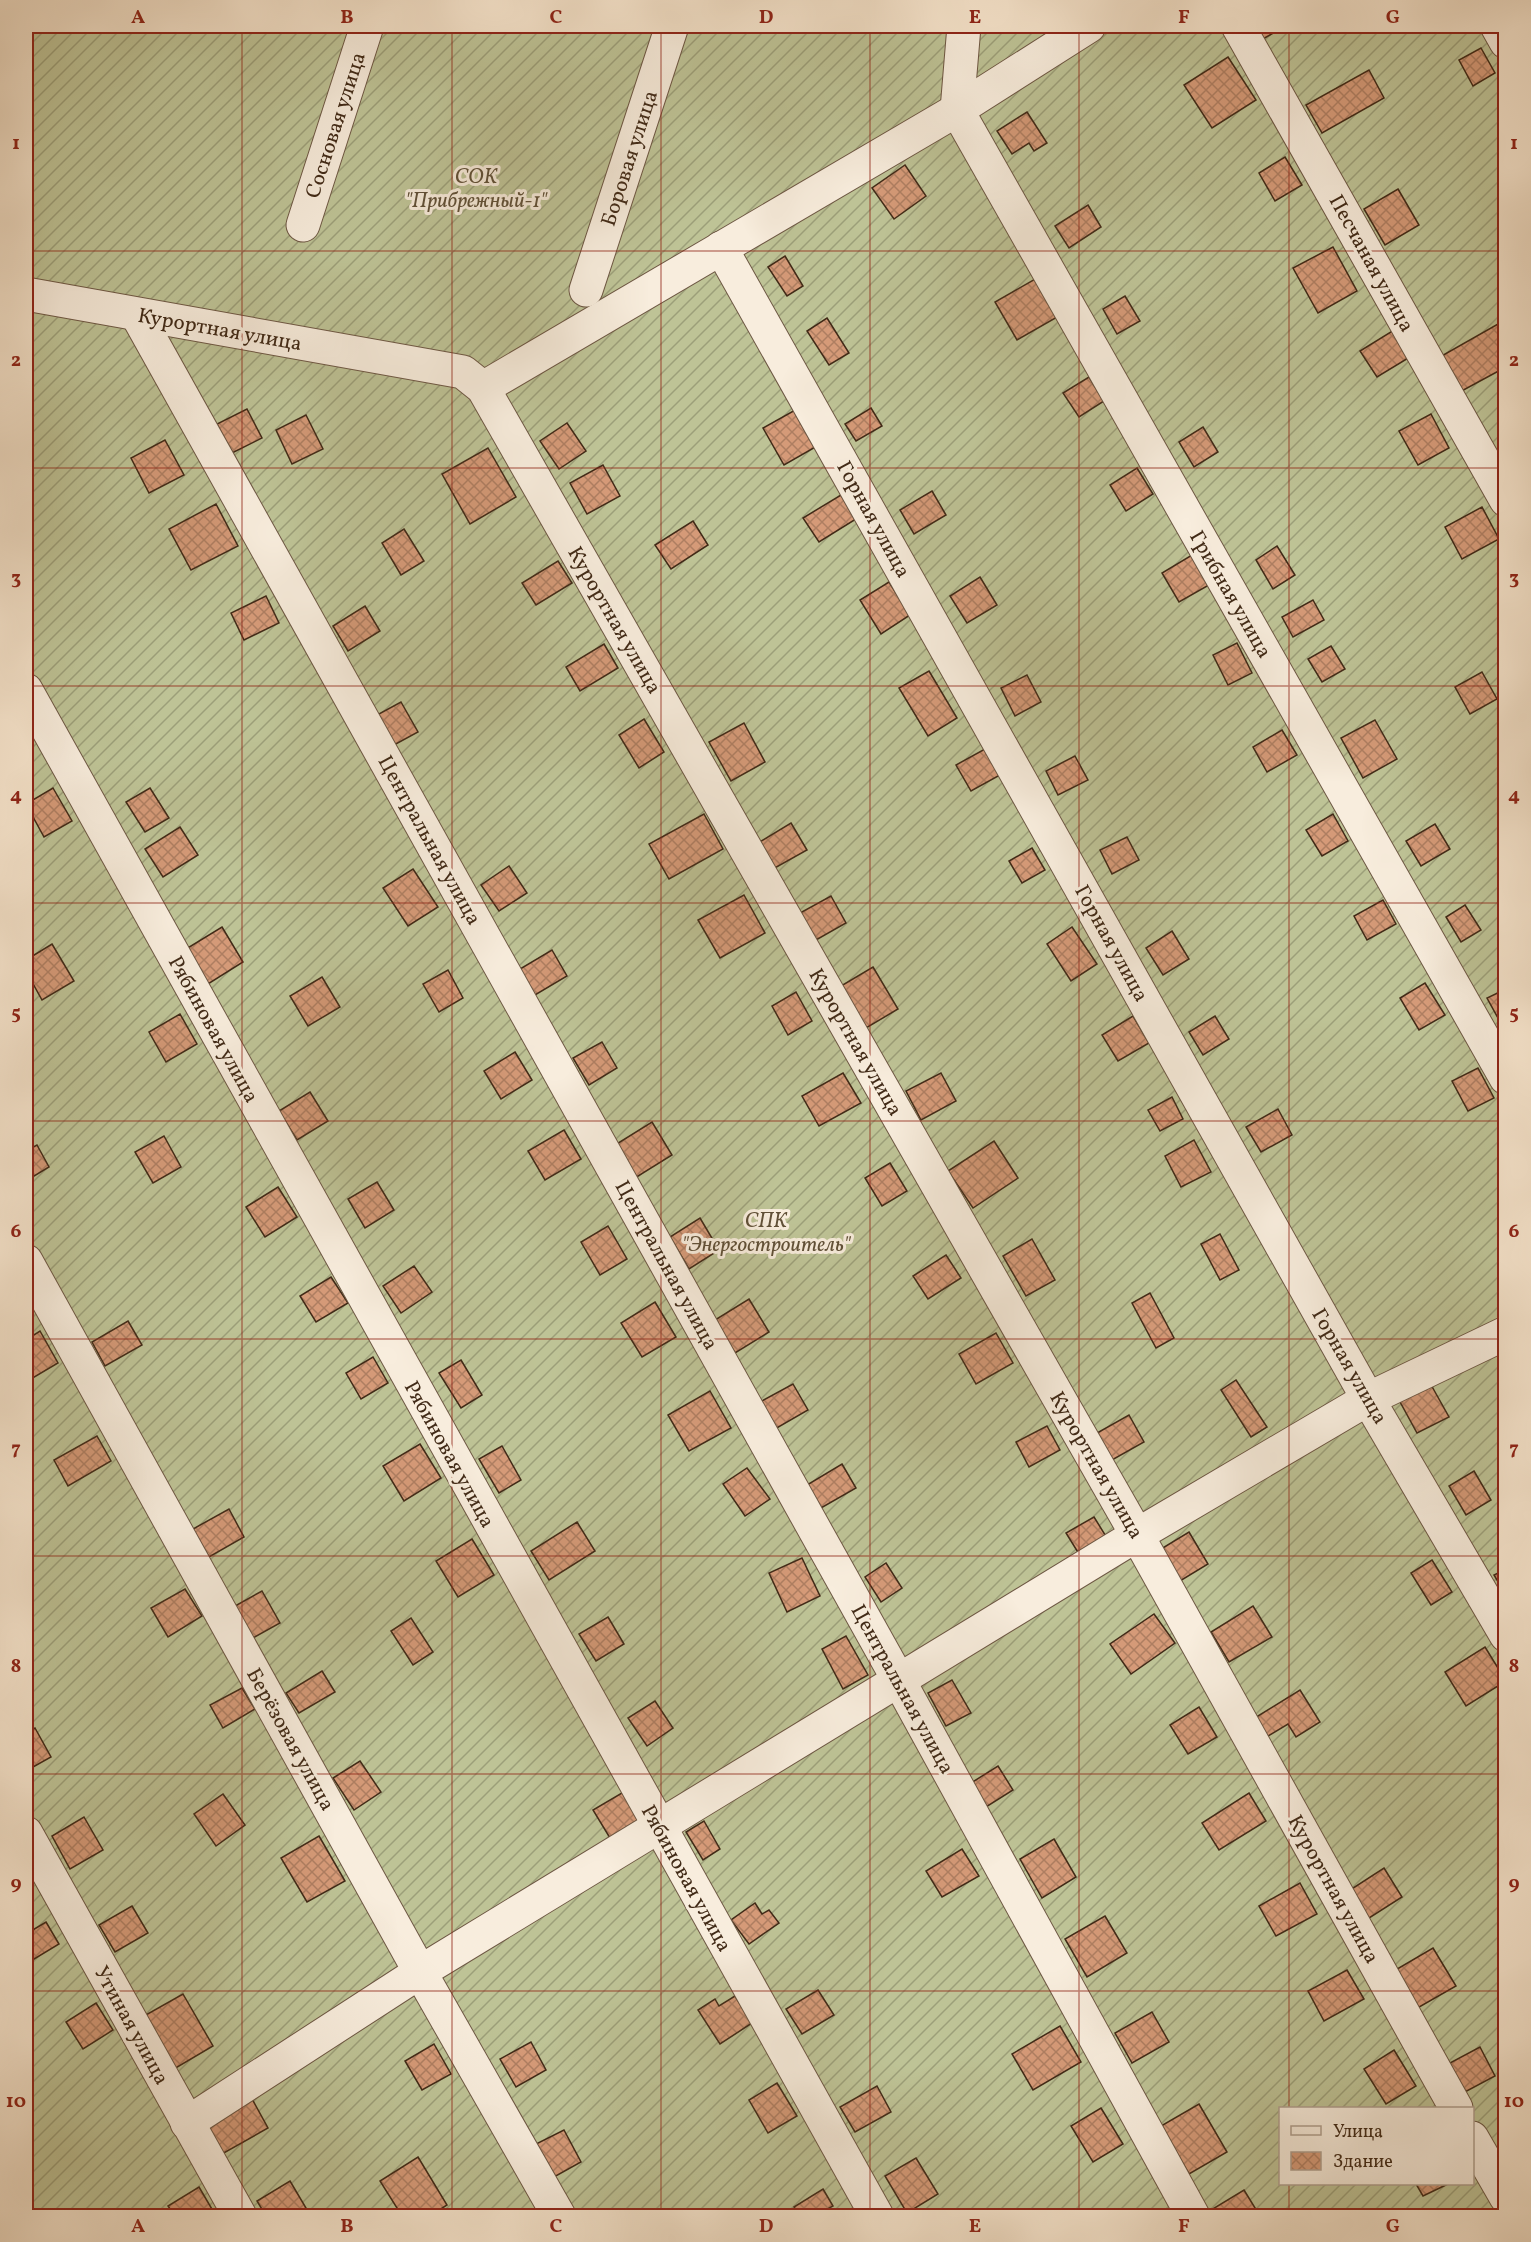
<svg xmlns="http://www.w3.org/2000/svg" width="1531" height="2242" font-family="Vollkorn,serif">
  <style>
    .garden { fill: url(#garden-furrows); stroke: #807656; stroke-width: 1.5; fill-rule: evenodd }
    .building { fill: url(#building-cross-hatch); stroke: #412a17; stroke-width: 1.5 }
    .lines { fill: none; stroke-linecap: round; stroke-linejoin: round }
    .street-casing { stroke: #6e5844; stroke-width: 35 }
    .street { stroke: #f8eddd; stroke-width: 33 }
    .grid { fill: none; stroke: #8f2418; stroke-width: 1.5; stroke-opacity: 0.55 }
    .labels { text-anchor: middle; stroke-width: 6; stroke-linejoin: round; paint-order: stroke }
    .street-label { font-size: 21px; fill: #412a17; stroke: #f8eddd }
    .park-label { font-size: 21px; font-style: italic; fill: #605037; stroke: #f8eddd }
    .neatline { fill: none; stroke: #8f2418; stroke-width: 2 }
    .grid-label { font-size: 20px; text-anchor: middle; font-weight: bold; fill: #8f2418 }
  </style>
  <defs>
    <pattern id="garden-furrows" width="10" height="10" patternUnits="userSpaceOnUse" patternTransform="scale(1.5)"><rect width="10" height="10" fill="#bec396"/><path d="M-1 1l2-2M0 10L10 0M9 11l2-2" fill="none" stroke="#9c9f79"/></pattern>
    <pattern id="building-cross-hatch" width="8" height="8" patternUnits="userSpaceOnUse" patternTransform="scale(1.5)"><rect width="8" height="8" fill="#d59a78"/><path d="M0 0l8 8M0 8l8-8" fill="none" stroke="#ae7e61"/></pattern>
  </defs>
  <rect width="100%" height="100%" fill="#f5e3cb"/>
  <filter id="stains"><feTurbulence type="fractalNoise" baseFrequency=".00333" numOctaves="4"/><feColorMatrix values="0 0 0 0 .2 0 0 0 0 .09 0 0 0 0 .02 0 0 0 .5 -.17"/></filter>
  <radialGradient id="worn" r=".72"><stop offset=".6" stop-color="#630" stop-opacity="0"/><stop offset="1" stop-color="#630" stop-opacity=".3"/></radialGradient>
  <path class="garden" d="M26,26H1505V2216H26ZM1280,2108H1472V2184H1280Z"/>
  <g class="building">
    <polygon points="1252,26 1286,26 1261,40"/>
    <polygon points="1481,48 1495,73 1473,86 1459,60"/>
    <polygon points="1228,57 1256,100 1212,128 1184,85"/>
    <polygon points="1369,70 1384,98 1322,133 1306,105"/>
    <polygon points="1027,112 1047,143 1034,151 1029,143 1012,154 997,131"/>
    <polygon points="1285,157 1302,185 1275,201 1259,173"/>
    <polygon points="905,165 926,196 894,219 872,188"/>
    <polygon points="1398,189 1419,225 1385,245 1364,209"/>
    <polygon points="1088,205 1101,227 1069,248 1055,226"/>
    <polygon points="1333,247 1357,291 1318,313 1293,268"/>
    <polygon points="785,256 803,286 787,296 768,267"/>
    <polygon points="1037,278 1059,316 1017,340 995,302"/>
    <polygon points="1125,296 1140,321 1117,334 1103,309"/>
    <polygon points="827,318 849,353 829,365 807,331"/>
    <polygon points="1498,324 1506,337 1506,367 1458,393 1438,358"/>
    <polygon points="1394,330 1410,357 1377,377 1360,351"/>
    <polygon points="1089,377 1104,401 1079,417 1063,393"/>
    <polygon points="871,408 882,426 856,441 845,424"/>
    <polygon points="247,409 262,438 232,453 217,424"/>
    <polygon points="797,409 819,445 784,465 763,428"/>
    <polygon points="1431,414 1449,448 1418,465 1399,431"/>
    <polygon points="306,415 323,449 292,464 276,430"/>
    <polygon points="567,423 586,451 559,469 540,441"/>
    <polygon points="1203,427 1218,452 1194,467 1179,442"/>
    <polygon points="165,440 184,475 149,493 131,458"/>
    <polygon points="488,448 516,497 470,524 442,474"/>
    <polygon points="603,465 620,496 587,514 570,483"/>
    <polygon points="1137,468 1153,494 1126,511 1110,485"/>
    <polygon points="932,491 946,515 914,534 900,510"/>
    <polygon points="841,495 856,519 819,542 803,518"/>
    <polygon points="216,504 238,546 191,570 169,529"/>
    <polygon points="1482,507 1499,539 1462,559 1445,527"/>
    <polygon points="693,521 708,545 671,569 655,545"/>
    <polygon points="404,529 424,561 401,575 382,543"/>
    <polygon points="1277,546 1295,575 1273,589 1256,560"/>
    <polygon points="1192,555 1209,585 1179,602 1162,573"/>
    <polygon points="558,561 572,583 536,605 522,583"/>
    <polygon points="980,577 997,605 967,623 950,596"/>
    <polygon points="889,582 910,615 881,634 860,600"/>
    <polygon points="266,596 279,623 244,640 231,613"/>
    <polygon points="1313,600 1324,620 1293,637 1282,617"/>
    <polygon points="365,606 380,631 348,651 333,626"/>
    <polygon points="1237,643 1252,673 1228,685 1213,655"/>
    <polygon points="604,644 618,668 580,691 566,667"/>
    <polygon points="1331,646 1345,669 1322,682 1308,659"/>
    <polygon points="929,671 957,718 928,736 899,688"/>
    <polygon points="1482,672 1497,699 1470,714 1455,687"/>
    <polygon points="1027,675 1041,702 1015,716 1001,688"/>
    <polygon points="401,702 418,732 394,745 377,715"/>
    <polygon points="644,719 664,752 639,768 619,735"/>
    <polygon points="1375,720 1397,759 1363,778 1341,738"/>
    <polygon points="744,723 765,762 731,781 709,742"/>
    <polygon points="1282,730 1297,755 1267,772 1253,747"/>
    <polygon points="985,749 1000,775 971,791 956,765"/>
    <polygon points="1075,756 1088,780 1058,795 1046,771"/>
    <polygon points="53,788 72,821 44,837 26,804"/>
    <polygon points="150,788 169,818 145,832 126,802"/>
    <polygon points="704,814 723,849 669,879 649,844"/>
    <polygon points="1333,814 1348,841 1322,856 1306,830"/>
    <polygon points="791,823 807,850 773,869 758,843"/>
    <polygon points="1435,824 1450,849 1421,866 1406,841"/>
    <polygon points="180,827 198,855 163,877 145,849"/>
    <polygon points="1127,837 1139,860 1112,874 1100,850"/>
    <polygon points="1032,848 1045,870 1022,883 1009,861"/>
    <polygon points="509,866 527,893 499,911 481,885"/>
    <polygon points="413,869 438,907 408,926 383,888"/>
    <polygon points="744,895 765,933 720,958 698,920"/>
    <polygon points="831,896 846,923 816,940 800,913"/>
    <polygon points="1383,900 1396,924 1367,940 1354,916"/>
    <polygon points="1465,905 1481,930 1461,942 1446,917"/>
    <polygon points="222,927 243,962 208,984 186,949"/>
    <polygon points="1072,927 1097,964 1071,981 1047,944"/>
    <polygon points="1172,931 1189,959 1163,975 1146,948"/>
    <polygon points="52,944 74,981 42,1000 26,971 26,960"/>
    <polygon points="552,950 567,976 535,995 520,969"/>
    <polygon points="873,967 898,1009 866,1028 841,986"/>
    <polygon points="448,970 463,998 439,1012 423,984"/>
    <polygon points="322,977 340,1007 308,1026 290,996"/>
    <polygon points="1425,983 1445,1015 1419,1030 1400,998"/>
    <polygon points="1506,989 1506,1029 1504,1029 1487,998"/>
    <polygon points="796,992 812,1021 788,1035 772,1006"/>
    <polygon points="180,1014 197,1044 166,1062 149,1032"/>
    <polygon points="1133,1016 1149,1043 1118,1061 1102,1035"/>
    <polygon points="1215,1016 1229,1039 1203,1055 1189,1032"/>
    <polygon points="602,1042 617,1068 589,1085 573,1058"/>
    <polygon points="515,1052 532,1080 501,1099 484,1071"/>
    <polygon points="1478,1068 1494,1098 1468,1111 1452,1081"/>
    <polygon points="843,1073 861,1103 819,1126 802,1096"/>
    <polygon points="941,1073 956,1101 921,1120 906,1091"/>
    <polygon points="310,1092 328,1121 297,1140 279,1111"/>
    <polygon points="1172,1097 1183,1119 1160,1131 1148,1110"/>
    <polygon points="1278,1109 1292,1135 1261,1152 1246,1127"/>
    <polygon points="652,1122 672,1155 635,1178 615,1145"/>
    <polygon points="564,1130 581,1159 545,1180 528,1151"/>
    <polygon points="164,1136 181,1167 153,1183 135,1152"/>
    <polygon points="1194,1140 1211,1172 1181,1187 1165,1156"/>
    <polygon points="994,1141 1018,1178 973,1208 948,1171"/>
    <polygon points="37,1145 49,1167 26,1181 26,1151"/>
    <polygon points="890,1163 907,1191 882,1206 865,1178"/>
    <polygon points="377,1182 394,1210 365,1228 348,1199"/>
    <polygon points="278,1187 297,1217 265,1237 246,1207"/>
    <polygon points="700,1218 719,1250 689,1269 670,1237"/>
    <polygon points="608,1226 627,1259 600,1275 581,1242"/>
    <polygon points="1220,1234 1239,1270 1220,1280 1201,1244"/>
    <polygon points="1032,1239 1055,1280 1026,1296 1003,1256"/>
    <polygon points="946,1255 961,1278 928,1299 913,1276"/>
    <polygon points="414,1266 432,1292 401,1313 383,1286"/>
    <polygon points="331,1277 348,1303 316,1322 300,1296"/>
    <polygon points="1150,1293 1174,1338 1156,1348 1132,1303"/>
    <polygon points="749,1299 769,1332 735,1353 715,1320"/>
    <polygon points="655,1302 676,1337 642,1357 621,1323"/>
    <polygon points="128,1321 142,1345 105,1366 92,1342"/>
    <polygon points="40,1331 58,1363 31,1379 26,1370 26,1340"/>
    <polygon points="996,1333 1013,1363 976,1384 959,1354"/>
    <polygon points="373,1357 388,1383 361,1399 346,1373"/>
    <polygon points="461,1360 482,1395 461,1408 439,1373"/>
    <polygon points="1236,1380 1267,1427 1251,1437 1221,1390"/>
    <polygon points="1430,1383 1449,1417 1417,1433 1399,1400"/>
    <polygon points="793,1384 808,1410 775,1429 760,1402"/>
    <polygon points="710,1391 731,1428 689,1451 668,1415"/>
    <polygon points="1129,1415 1144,1442 1112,1460 1097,1433"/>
    <polygon points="1047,1426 1060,1450 1029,1467 1016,1442"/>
    <polygon points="97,1436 111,1461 68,1486 54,1460"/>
    <polygon points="420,1444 441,1478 404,1501 383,1466"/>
    <polygon points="502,1446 521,1480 499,1493 479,1459"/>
    <polygon points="842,1464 856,1488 821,1508 807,1485"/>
    <polygon points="747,1468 770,1499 745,1516 723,1484"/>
    <polygon points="1474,1471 1491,1500 1466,1515 1449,1486"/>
    <polygon points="229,1509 244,1537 209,1557 193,1529"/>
    <polygon points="1094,1517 1107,1538 1079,1554 1066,1533"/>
    <polygon points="577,1522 595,1551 549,1580 531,1551"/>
    <polygon points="1189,1532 1208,1564 1180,1581 1161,1549"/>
    <polygon points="472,1539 494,1575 458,1597 436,1561"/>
    <polygon points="802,1558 820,1596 787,1612 769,1573"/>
    <polygon points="1432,1560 1452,1592 1431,1605 1411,1573"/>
    <polygon points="886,1563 902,1588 881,1602 865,1577"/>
    <polygon points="1506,1569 1506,1595 1494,1575"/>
    <polygon points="185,1589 202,1616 168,1637 151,1608"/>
    <polygon points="262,1591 280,1623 253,1638 235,1606"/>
    <polygon points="1253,1606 1272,1637 1229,1662 1211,1632"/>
    <polygon points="1154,1614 1175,1643 1131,1674 1110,1644"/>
    <polygon points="608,1617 624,1644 596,1661 579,1634"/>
    <polygon points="411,1618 433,1652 413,1665 391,1631"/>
    <polygon points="846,1636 868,1675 843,1689 822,1649"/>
    <polygon points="1485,1647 1506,1681 1466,1706 1445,1672"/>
    <polygon points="322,1671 335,1692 299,1713 286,1693"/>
    <polygon points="952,1680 971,1713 946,1726 928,1693"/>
    <polygon points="242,1688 255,1709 223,1728 210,1705"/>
    <polygon points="1300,1690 1320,1722 1296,1737 1288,1724 1265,1738 1253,1719"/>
    <polygon points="655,1701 673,1728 647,1746 628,1718"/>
    <polygon points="1199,1707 1217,1737 1188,1754 1170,1725"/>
    <polygon points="35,1728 51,1757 26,1771 26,1733"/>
    <polygon points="1506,1752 1506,1768 1498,1757"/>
    <polygon points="360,1761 381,1792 354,1810 333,1778"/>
    <polygon points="998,1766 1013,1790 986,1807 971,1783"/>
    <polygon points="627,1790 646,1824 613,1843 593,1810"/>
    <polygon points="1249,1793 1266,1821 1219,1850 1202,1823"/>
    <polygon points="223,1794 245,1825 216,1846 194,1814"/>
    <polygon points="84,1817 103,1850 70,1869 52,1836"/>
    <polygon points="704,1821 720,1849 703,1860 686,1832"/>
    <polygon points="319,1836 345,1881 307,1902 281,1858"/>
    <polygon points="1054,1839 1076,1877 1042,1898 1020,1859"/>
    <polygon points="962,1849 979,1876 942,1897 926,1871"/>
    <polygon points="1384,1868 1402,1897 1366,1920 1347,1892"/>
    <polygon points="1300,1883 1317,1914 1276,1936 1259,1906"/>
    <polygon points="755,1903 762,1914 769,1910 779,1923 749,1944 731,1920"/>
    <polygon points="132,1906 148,1933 115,1952 99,1925"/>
    <polygon points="1105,1916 1127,1953 1087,1977 1065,1939"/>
    <polygon points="46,1922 59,1944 26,1964 26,1934"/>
    <polygon points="1433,1948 1456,1986 1414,2010 1392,1972"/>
    <polygon points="1347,1970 1364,1999 1324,2021 1308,1991"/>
    <polygon points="818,1990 834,2015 802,2034 786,2009"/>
    <polygon points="183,1994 213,2046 174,2069 144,2016"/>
    <polygon points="735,1996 752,2023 720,2044 698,2010 715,1999 719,2006"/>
    <polygon points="96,2003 113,2030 83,2049 66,2022"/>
    <polygon points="1152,2012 1169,2042 1132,2063 1115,2033"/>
    <polygon points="1060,2026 1081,2062 1033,2090 1012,2054"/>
    <polygon points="531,2042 546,2070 516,2087 500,2059"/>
    <polygon points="434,2044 451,2074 422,2090 405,2061"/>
    <polygon points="1480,2047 1495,2076 1463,2093 1448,2064"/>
    <polygon points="1394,2050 1416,2086 1386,2104 1364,2069"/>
    <polygon points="777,2083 797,2116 768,2133 749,2100"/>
    <polygon points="877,2086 891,2112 855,2132 840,2107"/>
    <polygon points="251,2097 268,2128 222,2154 205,2122"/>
    <polygon points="1199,2104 1227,2152 1189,2174 1161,2126"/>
    <polygon points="1101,2108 1123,2144 1093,2162 1071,2126"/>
    <polygon points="564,2130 581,2162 554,2177 536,2144"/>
    <polygon points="1506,2146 1506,2175 1493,2154"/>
    <polygon points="418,2157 447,2205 430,2216 402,2216 380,2181"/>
    <polygon points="916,2158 938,2194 907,2213 885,2176"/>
    <polygon points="290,2181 306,2208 293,2216 266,2216 257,2201"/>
    <polygon points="1416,2184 1448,2184 1423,2196"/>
    <polygon points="199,2187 216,2216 175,2216 168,2206"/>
    <polygon points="823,2189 833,2206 815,2216 801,2216 794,2207"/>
    <polygon points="1244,2190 1260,2216 1214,2216 1211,2210"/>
    <polygon points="1160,2209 1165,2216 1147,2216"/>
  </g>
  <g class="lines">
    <g class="street-casing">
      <g id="street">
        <polyline points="964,26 957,110 1506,1078"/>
        <polyline points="1238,26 1506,500"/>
        <polyline points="1497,26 1506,42"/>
        <polyline points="303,225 367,26"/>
        <polyline points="721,248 1368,1399 1506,1635"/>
        <polyline points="586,290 672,26"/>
        <polyline points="26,294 463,372 483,388 1137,1535 1456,2108"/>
        <polyline points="137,315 898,1679 1193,2216"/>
        <polyline points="483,388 957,110 1089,26"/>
        <polyline points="26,690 877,2216"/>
        <polyline points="26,1261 420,1972 559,2216"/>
        <polyline points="26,1833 240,2216"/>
        <polyline points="187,2123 420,1972 1137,1535 1368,1399 1506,1333"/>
        <polyline points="1472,2138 1506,2197"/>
      </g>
    </g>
    <use href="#street" class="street"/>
  </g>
  <path class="grid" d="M242,26V2216M452,26V2216M661,26V2216M870,26V2216M1079,26V2216M1289,26V2108M26,251H1506M26,468H1506M26,686H1506M26,903H1506M26,1121H1506M26,1339H1506M26,1556H1506M26,1774H1506M26,1991H1506M1289,2184V2216"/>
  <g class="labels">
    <g class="street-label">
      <text transform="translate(335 125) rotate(-72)" y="7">Сосновая улица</text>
      <text transform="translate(629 158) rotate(-72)" y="7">Боровая улица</text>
      <text transform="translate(1372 263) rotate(61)" y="7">Песчаная улица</text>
      <text transform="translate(220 329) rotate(10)" y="7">Курортная улица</text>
      <text transform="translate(874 519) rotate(61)" y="7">Горная улица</text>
      <text transform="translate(1231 594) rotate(60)" y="7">Грибная улица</text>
      <text transform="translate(615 620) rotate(60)" y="7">Курортная улица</text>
      <text transform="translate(430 840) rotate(61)" y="7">Центральная улица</text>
      <text transform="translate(1112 943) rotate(61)" y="7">Горная улица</text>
      <text transform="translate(214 1029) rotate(61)" y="7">Рябиновая улица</text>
      <text transform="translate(856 1042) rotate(60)" y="7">Курортная улица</text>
      <text transform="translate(667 1265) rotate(61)" y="7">Центральная улица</text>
      <text transform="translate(1350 1366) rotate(60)" y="7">Горная улица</text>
      <text transform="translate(450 1454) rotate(61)" y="7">Рябиновая улица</text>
      <text transform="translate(1097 1465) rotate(60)" y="7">Курортная улица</text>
      <text transform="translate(903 1689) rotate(61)" y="7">Центральная улица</text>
      <text transform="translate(291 1739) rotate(61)" y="7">Берёзовая улица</text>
      <text transform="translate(687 1878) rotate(61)" y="7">Рябиновая улица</text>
      <text transform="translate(1334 1889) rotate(61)" y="7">Курортная улица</text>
      <text transform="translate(132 2025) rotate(61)" y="7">Утиная улица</text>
    </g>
    <g class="park-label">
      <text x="476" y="183">СОК<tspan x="476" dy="24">"Прибрежный-1"</tspan></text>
      <text x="766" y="1227">СПК<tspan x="766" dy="24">"Энергостроитель"</tspan></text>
    </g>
  </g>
  <rect width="1531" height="2242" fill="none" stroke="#f5e3cb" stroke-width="66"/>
  <rect x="1279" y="2107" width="195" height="78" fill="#f8eddd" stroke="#af9f8e" stroke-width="1.5"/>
  <rect x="1291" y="2126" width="30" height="9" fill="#f8eddd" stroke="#af9f8e" stroke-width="1.5"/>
  <text x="1333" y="2137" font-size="18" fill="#412a17">Улица</text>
  <rect x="1291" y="2152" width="30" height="18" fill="url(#building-cross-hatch)" stroke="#af9f8e" stroke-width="1.5"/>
  <text x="1333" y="2167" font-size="18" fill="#412a17">Здание</text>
  <rect x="33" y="33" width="1465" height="2176" class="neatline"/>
  <g class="grid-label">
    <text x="138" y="23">A</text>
    <text x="347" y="23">B</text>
    <text x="556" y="23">C</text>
    <text x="766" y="23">D</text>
    <text x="975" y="23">E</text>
    <text x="1184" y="23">F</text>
    <text x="1393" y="23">G</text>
    <text x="16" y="149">1</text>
    <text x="1514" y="149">1</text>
    <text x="16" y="366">2</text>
    <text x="1514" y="366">2</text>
    <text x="16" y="584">3</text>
    <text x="1514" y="584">3</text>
    <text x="16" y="801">4</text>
    <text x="1514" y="801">4</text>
    <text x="16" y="1019">5</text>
    <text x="1514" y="1019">5</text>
    <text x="16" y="1237">6</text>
    <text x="1514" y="1237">6</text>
    <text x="16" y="1454">7</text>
    <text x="1514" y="1454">7</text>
    <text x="16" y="1672">8</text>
    <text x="1514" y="1672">8</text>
    <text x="16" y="1889">9</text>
    <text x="1514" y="1889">9</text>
    <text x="16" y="2107">10</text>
    <text x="1514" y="2107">10</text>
    <text x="138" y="2232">A</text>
    <text x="347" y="2232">B</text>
    <text x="556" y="2232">C</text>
    <text x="766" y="2232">D</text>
    <text x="975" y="2232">E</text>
    <text x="1184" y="2232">F</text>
    <text x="1393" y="2232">G</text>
  </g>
  <rect width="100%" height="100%" filter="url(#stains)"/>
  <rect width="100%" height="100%" fill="url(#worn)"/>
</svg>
